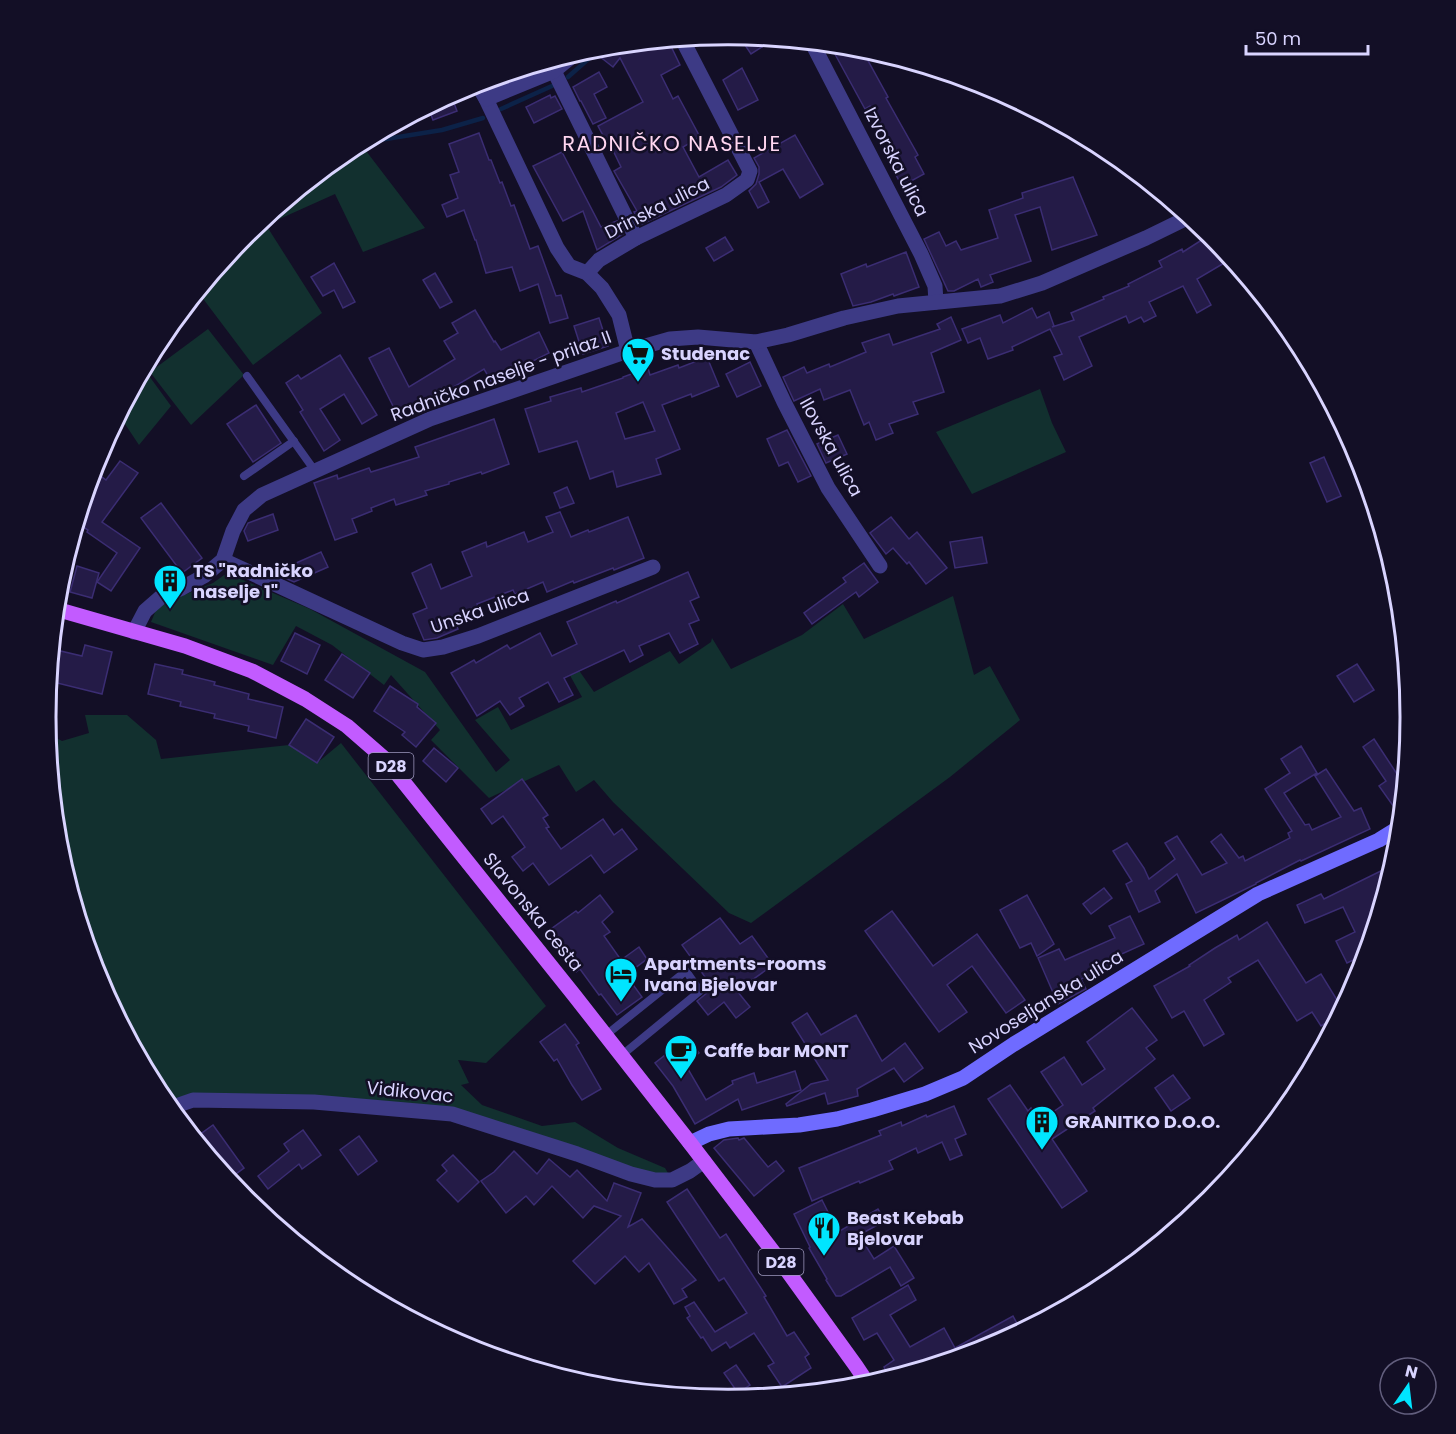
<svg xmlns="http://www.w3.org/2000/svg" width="1456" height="1434" font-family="Poppins,sans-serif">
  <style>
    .green { fill: #12302f }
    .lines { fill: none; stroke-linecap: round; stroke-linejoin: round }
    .stream { stroke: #0c2248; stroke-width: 4.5 }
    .building { fill: #241b47; stroke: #3b2d73; stroke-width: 1.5; fill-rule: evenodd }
    .service { stroke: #3d3a85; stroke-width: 8 }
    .minor { stroke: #3d3a85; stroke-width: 15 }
    .tertiary { stroke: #3d3a85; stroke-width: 15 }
    .secondary { stroke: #6f6bff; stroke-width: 15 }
    .primary { stroke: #c25bff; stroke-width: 15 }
    .labels { text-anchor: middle; stroke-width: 5; stroke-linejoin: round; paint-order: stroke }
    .shield { fill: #130f26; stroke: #9e99be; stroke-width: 1.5 }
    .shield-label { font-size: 16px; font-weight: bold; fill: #d9d4ff }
    .street-label { font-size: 18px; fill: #d9d4ff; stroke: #130f26 }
    .poi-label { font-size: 18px; font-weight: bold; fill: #d9d4ff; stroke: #130f26; text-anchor: start }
    .quarter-label { font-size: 21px; letter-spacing: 1.5px; fill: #ffd6f0; stroke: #130f26 }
    .rim { fill: none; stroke: #d9d4ff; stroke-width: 3 }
  </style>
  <rect width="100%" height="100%" fill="#130f26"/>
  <g class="green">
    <polygon points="360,143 425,228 363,252 335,194 266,225 322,313 253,365 198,292 246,234 349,149"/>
    <polygon points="208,329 244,375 191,425 150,372"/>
    <polygon points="144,369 171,406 139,445 119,415"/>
    <polygon points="1040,389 1052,423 1066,452 972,494 936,432"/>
    <polygon points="227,573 310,609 425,672 496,772 510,760 475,720 498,707 511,730 582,697 562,661 569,656 594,692 670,651 679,664 711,642 712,638 731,669 802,635 843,604 864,639 953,596 974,675 990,666 1020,720 950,777 751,923 729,913 613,802 594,780 576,792 559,765 489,798 431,740 440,730 391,675 384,685 332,645 296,626 273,665 151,622 156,610 162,604 213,583"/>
    <polygon points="85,715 127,715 156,740 161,759 289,745 317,763 341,743 546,1006 486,1063 458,1060 469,1083 461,1085 482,1105 542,1126 575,1122 618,1148 665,1168 672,1180 452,1114 314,1102 170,1108 160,1096 97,978 59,850 47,733 62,741 89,733"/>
  </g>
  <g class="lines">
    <g class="stream">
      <polyline points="568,77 602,47"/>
      <polyline points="501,109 552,86"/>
      <polyline points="361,143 442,130 483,118"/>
    </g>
  </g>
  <g class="building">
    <polygon points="739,36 758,37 774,39 751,54"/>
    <polygon points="668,40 680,65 661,75 673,99 678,96 700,137 683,147 699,177 728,160 737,175 721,187 640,225 634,212 637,211 614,171 621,167 608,140 606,141 598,126 643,102 620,58 613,67 599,56 607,46"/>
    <polygon points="830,45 861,48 888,97 886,98 918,155 915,157 924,174 902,186 884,153 893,148 870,106 865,109"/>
    <polygon points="742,68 758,100 738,110 723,80"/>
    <polygon points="599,72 607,87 594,94 606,118 593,124 581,101 580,101 573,87"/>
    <polygon points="451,95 457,111 433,120 428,107"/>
    <polygon points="550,95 551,98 555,96 562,109 534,123 526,107"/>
    <polygon points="479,133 489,160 491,160 500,183 502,182 511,206 514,205 530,249 538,246 556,296 561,295 568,318 550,323 538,284 520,291 512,267 486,273 476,240 475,240 464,210 447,217 442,205 458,198 450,175 459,172 449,144"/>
    <polygon points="795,135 823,184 800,198 783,169 759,182 769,202 758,208 749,191 756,184 759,174 759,167 754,158"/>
    <polygon points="562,152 601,227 617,221 623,234 597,250 583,211 563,221 533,166"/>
    <polygon points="1073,177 1097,235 1052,250 1040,207 1015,215 1031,261 990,275 993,282 981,287 978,279 954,291 948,291 924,239 939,232 946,246 956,241 961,250 998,238 989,210 1023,198 1022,193"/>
    <polygon points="1211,234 1231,259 1197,279 1211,305 1197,313 1183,286 1149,302 1156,316 1144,322 1141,317 1129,323 1126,316 1079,337 1092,366 1064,380 1054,357 1062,354 1050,329 1012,347 1013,350 988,359 980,338 968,343 962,329 1000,315 1003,323 1032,308 1037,318 1049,312 1054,326 1052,327 1074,320 1071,313 1104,299 1103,297 1129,286 1128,284 1162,267 1159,261 1182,249 1183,252"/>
    <polygon points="725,237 733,250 714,261 706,248"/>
    <polygon points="906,252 919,287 894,296 893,294 871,302 853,306 841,274 866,264 867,267"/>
    <polygon points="334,263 355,302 343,308 334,290 323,296 311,277"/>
    <polygon points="435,273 452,302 440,308 423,280"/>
    <polygon points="475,310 494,342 495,341 501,350 539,332 549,353 513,371 515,375 494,386 484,369 430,401 428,397 396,412 369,358 389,348 409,387 455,359 444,341 458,333 452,323"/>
    <polygon points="951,317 961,340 931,353 944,392 913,402 918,414 889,424 893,433 876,440 869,422 864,425 850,390 824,400 820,389 794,401 783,377 804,367 807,373 829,364 830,367 866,352 862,343 889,334 893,345 940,329 937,324"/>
    <polygon points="599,318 608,346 583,354 574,326"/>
    <polygon points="340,355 377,415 362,424 344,394 320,409 340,440 324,451 300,412 303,410 286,383 298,375 301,379"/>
    <path d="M707,357L719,386L692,397L691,394L662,405L680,449L656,459L661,474L617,487L613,471L590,479L577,441L539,452L525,409L551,401L550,397L581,388L582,392L623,378V377L648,368L650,375L678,365L679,368ZM643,402L655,431L625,439L616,413Z"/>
    <polygon points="750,362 761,386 737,397 726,374"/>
    <polygon points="256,405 281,443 253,462 227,424"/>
    <polygon points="494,419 509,464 482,474 481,472 449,482 449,484 425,491 427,495 396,505 394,499 371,508 372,511 352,519 357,532 335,540 314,483 337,475 338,479 369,468 371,472 419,457 415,447"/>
    <polygon points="787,430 811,476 798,482 788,462 779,466 767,439"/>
    <polygon points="838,435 847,454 826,463 817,444"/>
    <polygon points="1324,457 1341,496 1327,502 1310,463"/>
    <polygon points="120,461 138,473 102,522 140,548 111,591 97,582 117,553 87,532 88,530 77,523 88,486 98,474 106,480"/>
    <polygon points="567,487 574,503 560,508 554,493"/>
    <polygon points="161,503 202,558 182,573 141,518"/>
    <polygon points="560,512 571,537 588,530 589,532 628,517 644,558 614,570 613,568 574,583 573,581 547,592 543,582 515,594 513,590 477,604 478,606 453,616 458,629 437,638 424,640 413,614 427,608 412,573 431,564 441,589 472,576 462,552 486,542 487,547 524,532 528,542 553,532 546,517"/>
    <polygon points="273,514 278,530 248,541 244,531 248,523"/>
    <polygon points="891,517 909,539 917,532 947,568 926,584 909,562 907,564 893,548 886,554 870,533"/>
    <polygon points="982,537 987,563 955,568 950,542"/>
    <polygon points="321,552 328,567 294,582 280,576 278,571"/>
    <polygon points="864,563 878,582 859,597 856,592 812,624 804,613 846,582 843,578"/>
    <polygon points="77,566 99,573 92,598 70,592"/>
    <polygon points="688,572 699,597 690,601 699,620 689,624 698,644 680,653 669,633 639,646 643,655 630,662 624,650 564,678 573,695 559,702 548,682 519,698 524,706 510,715 500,701 477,716 451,673 474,660 476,663 507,645 510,649 540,633 552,656 577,644 567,622 616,601 617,603"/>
    <polygon points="295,633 320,645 307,674 281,661"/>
    <polygon points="85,645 112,652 102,694 49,681 52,649 82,656"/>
    <polygon points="342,654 370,673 353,698 325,680"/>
    <polygon points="155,664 183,670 182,674 215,682 214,685 249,694 248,699 283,707 276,738 248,731 249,726 214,718 215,714 180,706 181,702 148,694"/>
    <polygon points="1357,664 1374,690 1354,702 1337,676"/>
    <polygon points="390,686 418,704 417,707 436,723 416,747 402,735 405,732 374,711"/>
    <polygon points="306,719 334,737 317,763 289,745"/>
    <polygon points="1374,739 1397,774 1399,773 1404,782 1401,817 1379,786 1386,781 1363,747"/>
    <polygon points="1301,746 1317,773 1284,793 1305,825 1309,824 1312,830 1341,817 1315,776 1326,769 1354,811 1361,808 1370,829 1301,861 1300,860 1256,883 1256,884 1196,913 1177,874 1155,891 1160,902 1139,912 1126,884 1132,881 1113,851 1127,843 1144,868 1149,879 1175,859 1165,843 1177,836 1202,875 1227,863 1211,842 1221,834 1239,858 1243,856 1245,861 1290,838 1288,833 1292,831 1265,789 1290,773 1281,759"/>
    <polygon points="434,748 458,768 446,782 423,761"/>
    <polygon points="522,779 548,815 543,818 549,827 546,828 561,849 603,819 614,835 622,829 637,849 604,873 591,855 549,885 533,863 523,871 512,857 525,847 503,816 492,824 481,809"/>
    <polygon points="1393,865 1366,954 1347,963 1336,941 1355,932 1343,907 1305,923 1297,905 1321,894 1324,899"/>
    <polygon points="1104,888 1112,898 1091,914 1083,904"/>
    <polygon points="600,895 613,912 602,922 610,932 604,936 621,960 639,947 647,959 626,975 642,997 617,1015 601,994 599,995 580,969 576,972 562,953 566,950 551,929 576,911 578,913"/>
    <polygon points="1027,895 1054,944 1037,956 1031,943 1020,948 1000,910"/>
    <polygon points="892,911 933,966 977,934 1025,1000 1006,1013 972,966 947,985 967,1012 939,1032 865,931"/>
    <polygon points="1130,916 1144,944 1115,957 1117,963 1081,979 1086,989 1058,1004 1038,958 1059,949 1065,960 1115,938 1109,926"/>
    <polygon points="720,918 740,944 752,936 773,965 737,991 750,1007 736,1018 724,1002 708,1015 697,1001 713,988 682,945"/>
    <polygon points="1267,922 1306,983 1321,974 1342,1008 1339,1015 1321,1026 1312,1012 1297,1021 1258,960 1228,978 1231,982 1204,1000 1224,1034 1204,1046 1184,1011 1172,1018 1154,986 1190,966 1189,965 1215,948 1237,935 1239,940"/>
    <polygon points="1132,1008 1157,1040 1146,1048 1155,1059 1093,1108 1095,1111 1052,1139 1087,1191 1062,1208 988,1099 1010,1085 1028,1111 1031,1108 1040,1121 1063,1105 1041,1072 1064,1057 1082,1085 1105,1069 1087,1042"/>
    <polygon points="807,1013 821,1035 856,1015 882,1061 905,1043 923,1068 904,1082 894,1068 857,1089 858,1096 828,1104 825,1093 787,1106 786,1104 811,1084 828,1080 792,1023"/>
    <polygon points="565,1024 579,1043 576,1045 601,1089 582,1100 572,1085 557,1059 554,1061 540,1042"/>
    <polygon points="687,1038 699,1053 685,1064 706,1100 733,1084 732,1081 754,1073 757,1083 795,1071 801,1090 742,1110 738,1099 695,1124 673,1086 655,1063"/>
    <polygon points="1173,1075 1190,1098 1171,1111 1155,1088"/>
    <polygon points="954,1106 966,1134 955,1139 962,1155 950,1160 942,1142 918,1153 916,1148 889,1161 893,1169 860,1183 859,1181 812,1201 799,1168 881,1135 879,1131 901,1122 902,1126 926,1115 927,1117"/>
    <polygon points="213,1125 244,1168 229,1179 195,1138"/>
    <polygon points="303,1130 321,1155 302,1169 299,1164 268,1189 258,1176 289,1151 284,1144"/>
    <polygon points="359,1136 377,1161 358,1175 340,1150"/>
    <polygon points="738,1138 739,1140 744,1138 768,1167 776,1161 784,1171 754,1196 714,1148 724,1140"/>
    <polygon points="514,1151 537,1174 549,1159 570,1177 577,1170 607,1201 614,1183 641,1193 628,1227 642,1219 696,1280 682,1289 687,1297 674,1304 649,1263 639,1272 625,1256 595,1284 573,1261 621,1216 594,1206 583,1218 552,1186 534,1205 526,1196 506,1213 481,1181 494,1172"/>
    <polygon points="453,1155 479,1182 458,1202 437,1180 447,1171 442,1165"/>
    <polygon points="687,1189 720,1238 726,1234 766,1296 764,1297 787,1336 794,1332 809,1354 805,1357 811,1368 782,1387 768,1366 774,1363 754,1333 730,1348 726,1342 712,1351 703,1337 701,1338 687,1318 690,1316 685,1307 694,1302 715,1332 747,1313 724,1278 719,1281 667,1202"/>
    <polygon points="822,1200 838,1232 878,1209 885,1221 859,1235 874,1259 894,1246 914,1278 901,1286 890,1267 841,1296 836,1296 826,1280 827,1279 809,1248 810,1247 794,1214"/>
    <polygon points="908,1285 916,1300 890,1315 910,1347 944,1328 955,1348 1013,1316 1021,1331 989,1348 890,1378 884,1367 894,1360 877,1333 864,1340 852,1318"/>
    <polygon points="736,1365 750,1385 738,1393 724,1373"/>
  </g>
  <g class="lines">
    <g class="service">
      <polyline points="247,376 315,471"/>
      <polyline points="244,476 294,441"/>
      <polyline points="606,1035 686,971 700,991 622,1055"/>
    </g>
    <g class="minor">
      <polyline points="812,43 921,254 935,286 936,302"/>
      <polyline points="554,71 636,238"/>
      <polyline points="477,83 486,99 557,248 569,266 587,273 602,288 619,315 628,351"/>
      <polyline points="486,99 554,71 576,53"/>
      <polyline points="587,273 599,260 636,238 726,195 747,180 750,171 682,39"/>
      <polyline points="756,342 784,402 828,488 880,566"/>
      <polyline points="223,560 402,643 423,650 443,647 478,636 653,567"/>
      <polyline points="134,632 145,611 161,597 182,588 204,576 223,560 233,531 244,510 262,495 430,419 628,351 670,339 698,337 756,342 788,335 844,318 898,306 1000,296 1042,283 1146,238 1189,217"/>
    </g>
    <polyline class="tertiary" points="170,1108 193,1100 314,1102 452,1114 577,1154 631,1174 655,1180 672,1180 690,1171 704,1161"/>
    <polyline class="secondary" points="690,1143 709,1134 729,1129 799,1125 837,1119 872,1110 925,1094 963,1078 1014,1044 1258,894 1379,840 1400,827"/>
    <polyline class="primary" points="56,609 185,646 252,671 305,699 347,726 386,760 574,995 690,1143 778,1258 856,1366 868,1384"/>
  </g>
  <defs>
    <g id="supermarket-pin" transform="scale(1.725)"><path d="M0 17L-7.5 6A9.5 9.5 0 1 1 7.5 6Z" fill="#00e5ff" stroke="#130f26"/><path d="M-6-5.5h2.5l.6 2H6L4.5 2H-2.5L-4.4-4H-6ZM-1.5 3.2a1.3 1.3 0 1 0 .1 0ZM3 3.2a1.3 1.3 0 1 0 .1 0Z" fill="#111"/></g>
    <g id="building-pin" transform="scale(1.725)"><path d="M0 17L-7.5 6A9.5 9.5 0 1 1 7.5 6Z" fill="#00e5ff" stroke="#130f26"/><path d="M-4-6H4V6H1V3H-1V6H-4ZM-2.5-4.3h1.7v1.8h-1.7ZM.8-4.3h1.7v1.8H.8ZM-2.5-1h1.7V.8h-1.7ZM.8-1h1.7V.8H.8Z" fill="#111"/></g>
    <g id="hotel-pin" transform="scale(1.725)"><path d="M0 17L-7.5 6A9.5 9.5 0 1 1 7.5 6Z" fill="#00e5ff" stroke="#130f26"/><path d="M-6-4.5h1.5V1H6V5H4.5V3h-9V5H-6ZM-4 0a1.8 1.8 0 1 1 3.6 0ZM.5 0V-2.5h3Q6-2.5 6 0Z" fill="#111"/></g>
    <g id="cafe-pin" transform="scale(1.725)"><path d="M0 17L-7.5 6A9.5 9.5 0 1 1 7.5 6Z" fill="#00e5ff" stroke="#130f26"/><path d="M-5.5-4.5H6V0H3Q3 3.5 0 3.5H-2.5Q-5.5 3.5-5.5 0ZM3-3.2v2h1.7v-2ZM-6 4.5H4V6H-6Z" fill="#111"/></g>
    <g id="restaurant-pin" transform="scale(1.725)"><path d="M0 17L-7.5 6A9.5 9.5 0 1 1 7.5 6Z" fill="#00e5ff" stroke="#130f26"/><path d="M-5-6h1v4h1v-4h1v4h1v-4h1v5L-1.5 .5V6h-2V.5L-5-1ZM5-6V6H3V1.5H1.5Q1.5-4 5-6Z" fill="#111"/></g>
  </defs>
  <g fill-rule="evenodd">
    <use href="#supermarket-pin" x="638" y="354"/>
    <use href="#building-pin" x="170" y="581"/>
    <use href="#hotel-pin" x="621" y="974"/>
    <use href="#cafe-pin" x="681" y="1051"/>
    <use href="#building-pin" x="1042" y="1122"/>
    <use href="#restaurant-pin" x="824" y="1228"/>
  </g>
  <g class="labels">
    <g class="shield">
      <rect x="368.5" y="753" width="45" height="26" rx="4.5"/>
      <rect x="758.5" y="1249" width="45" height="26" rx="4.5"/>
    </g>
    <g class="shield-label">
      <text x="391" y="772">D28</text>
      <text x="781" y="1268">D28</text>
    </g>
    <g class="street-label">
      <text transform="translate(896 162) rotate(63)" y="6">Izvorska ulica</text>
      <text transform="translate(657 208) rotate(-27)" y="6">Drinska ulica</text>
      <text transform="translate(501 376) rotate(-20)" y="6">Radničko naselje - prilaz II</text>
      <text transform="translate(831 447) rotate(61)" y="6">Ilovska ulica</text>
      <text transform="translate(480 611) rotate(-19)" y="6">Unska ulica</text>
      <text transform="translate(533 912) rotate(51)" y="6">Slavonska cesta</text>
      <text transform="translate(1046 1002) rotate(-32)" y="6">Novoseljanska ulica</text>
      <text transform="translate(410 1092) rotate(6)" y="6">Vidikovac</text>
    </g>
    <g class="poi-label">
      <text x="661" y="360">Studenac</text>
      <text x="193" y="577">TS "Radničko<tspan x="193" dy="21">naselje 1"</tspan></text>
      <text x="644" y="970">Apartments-rooms<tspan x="644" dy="21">Ivana Bjelovar</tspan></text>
      <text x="704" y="1057">Caffe bar MONT</text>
      <text x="1065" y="1128">GRANITKO D.O.O.</text>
      <text x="847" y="1224">Beast Kebab<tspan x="847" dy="21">Bjelovar</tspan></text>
    </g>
    <g class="quarter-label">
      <text x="672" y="151">RADNIČKO NASELJE</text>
    </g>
  </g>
  <path d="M0 0H1456V1434H0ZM56 717a672 672 0 1 1 1344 0a672 672 0 1 1-1344 0Z" fill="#130f26" fill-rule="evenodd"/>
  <path class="rim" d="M56 717a672 672 0 1 1 1344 0a672 672 0 1 1-1344 0Z"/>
  <g transform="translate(1408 1386) rotate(14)"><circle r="28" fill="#130f26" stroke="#625e7d" stroke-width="1.5"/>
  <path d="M0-4.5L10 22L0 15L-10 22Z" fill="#00e5ff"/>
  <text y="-9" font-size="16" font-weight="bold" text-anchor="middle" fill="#d9d4ff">N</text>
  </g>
  <path d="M1246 45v9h122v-9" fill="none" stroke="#d9d4ff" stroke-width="3"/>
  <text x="1255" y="45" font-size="18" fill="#d9d4ff" stroke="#130f26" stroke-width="4.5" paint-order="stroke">50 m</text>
</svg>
